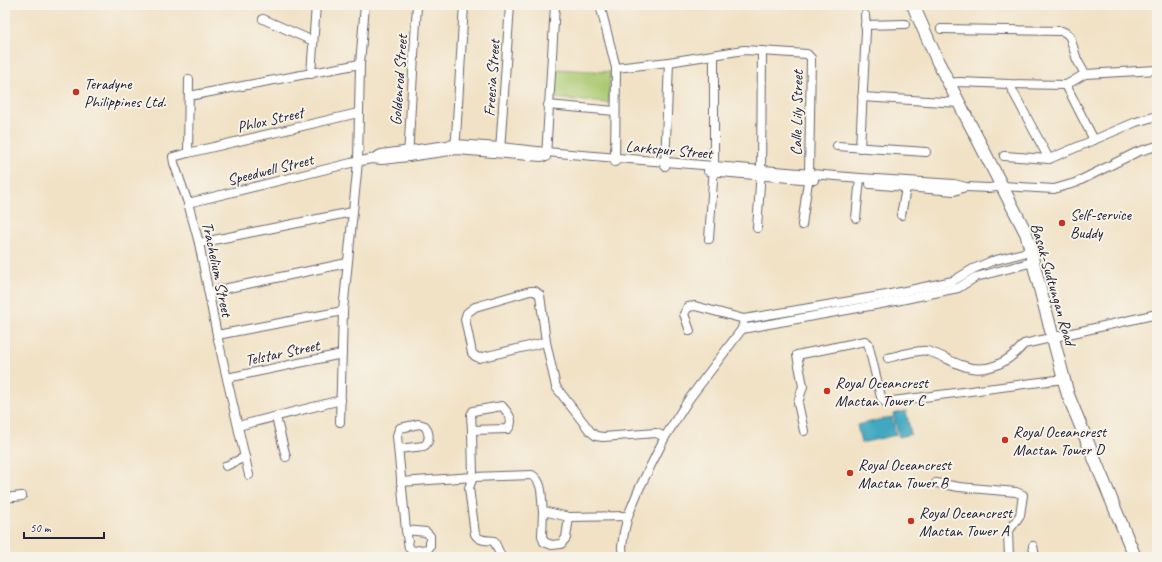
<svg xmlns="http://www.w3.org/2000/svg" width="1162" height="562" font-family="Caveat,sans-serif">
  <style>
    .green { fill: #aac971; stroke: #667656 }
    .water { fill: #40a8c0; stroke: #31657e }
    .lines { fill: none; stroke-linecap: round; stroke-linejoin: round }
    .street-casing { stroke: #6a656c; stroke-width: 10 }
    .secondary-casing { stroke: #6a656c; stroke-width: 14 }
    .street { stroke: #fff; stroke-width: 8 }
    .secondary { stroke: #fff; stroke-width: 12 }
    .poi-dot { fill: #c8321e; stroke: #f7f3e8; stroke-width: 1.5 }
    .labels { text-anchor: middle; stroke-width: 4; stroke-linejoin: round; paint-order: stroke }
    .street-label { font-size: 16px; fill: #22223b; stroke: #f7f3e8 }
    .poi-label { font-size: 16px; fill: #22223b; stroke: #f7f3e8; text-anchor: start }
  </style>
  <rect width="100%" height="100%" fill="#f7f3e8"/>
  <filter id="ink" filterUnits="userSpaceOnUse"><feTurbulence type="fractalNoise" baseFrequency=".025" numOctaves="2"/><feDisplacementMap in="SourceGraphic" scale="8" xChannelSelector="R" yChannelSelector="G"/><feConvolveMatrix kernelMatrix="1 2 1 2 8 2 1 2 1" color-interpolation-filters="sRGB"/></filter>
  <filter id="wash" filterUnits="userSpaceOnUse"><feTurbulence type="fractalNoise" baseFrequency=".012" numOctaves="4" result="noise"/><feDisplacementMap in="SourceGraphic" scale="16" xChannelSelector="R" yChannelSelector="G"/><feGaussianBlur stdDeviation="0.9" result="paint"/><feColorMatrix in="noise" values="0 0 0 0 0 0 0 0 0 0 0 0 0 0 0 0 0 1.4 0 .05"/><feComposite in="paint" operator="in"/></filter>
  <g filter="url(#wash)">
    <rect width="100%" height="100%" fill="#f1e2c6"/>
    <polygon class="green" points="555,69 610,72 609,103 554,98"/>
    <g class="water">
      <polygon points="906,411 911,434 899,437 893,414"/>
      <polygon points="892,417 896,435 861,443 857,425"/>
    </g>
  </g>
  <g filter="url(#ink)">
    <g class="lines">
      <g class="street-casing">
        <g id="street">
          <polyline points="600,5 616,68 615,162"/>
          <polyline points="263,19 313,41"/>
          <polyline points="865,25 905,24"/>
          <polyline points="941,29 1062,31 1066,33 1070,37 1077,60 1085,74"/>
          <polyline points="616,68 669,62 744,50 807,54 811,58 809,174 802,225"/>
          <polyline points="311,74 316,5"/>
          <polyline points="949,83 959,82 1009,84 1066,85 1085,74 1157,70"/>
          <polyline points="1009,84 1049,159"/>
          <polyline points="1066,85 1094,140"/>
          <polyline points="189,96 360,64"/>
          <polyline points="862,97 960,103"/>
          <polyline points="548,105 615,111"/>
          <polyline points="837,146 926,152"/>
          <polyline points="860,148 866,31 865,15"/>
          <polyline points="456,149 455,144 456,137 464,5"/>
          <polyline points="500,151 510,5"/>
          <polyline points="188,153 189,79"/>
          <polyline points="1004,156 1049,159 1136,122 1157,116"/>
          <polyline points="408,157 417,5"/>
          <polyline points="546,157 555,5"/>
          <polyline points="371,159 381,154 455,144 500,147 546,152 714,166 860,178 954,184 966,187 989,188 1003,186 1054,189 1075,183 1137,152 1157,146"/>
          <polyline points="665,166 669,62"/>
          <polyline points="708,171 814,180"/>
          <polyline points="870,184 954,191 965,187"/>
          <polyline points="188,203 351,163 371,159 382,160 408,157 457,150 541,157"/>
          <polyline points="901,215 907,183"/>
          <polyline points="856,218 860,178"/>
          <polyline points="757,228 761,170 762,51"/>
          <polyline points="709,239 714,166 714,55"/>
          <polyline points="199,243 352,212"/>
          <polyline points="209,292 347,263"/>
          <polyline points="742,329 886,303 958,288 976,277 1033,262"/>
          <polyline points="690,331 684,314 688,307 695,306 744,319 886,295 953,281 973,269 992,261 1031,251"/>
          <polyline points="217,335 343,311"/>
          <polyline points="546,342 479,358 475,356 472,353 465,319 467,313 475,307 530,291 535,291 540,295 546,342 556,387 590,431 596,436 603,437 656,433 665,437"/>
          <path d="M888,358C896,356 921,349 927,351C939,354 950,361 961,365C986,375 1008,363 1024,344L1157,314"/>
          <polyline points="227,378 342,354"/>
          <path d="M502,406C508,413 515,420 508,429L472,430L471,415L473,411Z"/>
          <polyline points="276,417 286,457"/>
          <polyline points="340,422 343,311 358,162 360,64 365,5"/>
          <polyline points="238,426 341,400"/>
          <path d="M472,430L473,477L469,488L475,534C479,541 486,540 494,541L500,554"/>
          <polyline points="804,431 798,403 803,386 797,355 865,341 868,343 881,397 885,402 1064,379"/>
          <path d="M398,449L424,446C431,441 429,432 425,426L419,424L400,428L398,432L397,436L406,530"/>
          <polyline points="226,466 245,457"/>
          <polyline points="249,475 217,335 199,243 188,203 174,163 173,157 188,153 358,113"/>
          <path d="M401,482L473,477L532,475C544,482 541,500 543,511L569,517L628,516"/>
          <polyline points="936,483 959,487 1016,492 1023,495 1020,515 1008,532 1009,557"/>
          <polyline points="5,498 22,496"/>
          <polyline points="543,511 542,536 544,542 552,545 561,544 566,538 569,517"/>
          <polygon points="406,530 426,532 430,536 430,546 428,549 413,551 409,548"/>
          <polyline points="1033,546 1035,557"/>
          <polyline points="623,557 622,547 624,532 628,516 639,489 665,437 689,399 742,329 743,324"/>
        </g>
      </g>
      <g class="secondary-casing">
        <polyline id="secondary" points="913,5 938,62 1026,233 1031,251 1033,262 1068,395 1135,557"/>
      </g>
      <use href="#street" class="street"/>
      <use href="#secondary" class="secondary"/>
    </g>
  </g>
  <g class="poi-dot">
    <circle cx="76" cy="92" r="4"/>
    <circle cx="1062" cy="223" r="4"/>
    <circle cx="827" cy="391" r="4"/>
    <circle cx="1005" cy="440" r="4"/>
    <circle cx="850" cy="473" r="4"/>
    <circle cx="911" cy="521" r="4"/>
  </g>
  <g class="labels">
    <g class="street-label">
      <text transform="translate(491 78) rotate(-86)" y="6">Freesia Street</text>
      <text transform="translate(398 80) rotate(-86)" y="6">Goldenrod Street</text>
      <text transform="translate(796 113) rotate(-89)" y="6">Calle Lily Street</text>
      <text transform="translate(270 119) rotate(-13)" y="6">Phlox Street</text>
      <text transform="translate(669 149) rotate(5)" y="6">Larkspur Street</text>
      <text transform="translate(270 169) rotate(-14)" y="6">Speedwell Street</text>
      <text transform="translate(218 269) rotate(78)" y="6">Trachelium Street</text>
      <text transform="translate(1054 284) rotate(74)" y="6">Basak-Sudtungan Road</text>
      <text transform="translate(282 352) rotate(-12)" y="6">Telstar Street</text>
    </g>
    <g class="poi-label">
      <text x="84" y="89">Teradyne<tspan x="84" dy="18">Philippines Ltd.</tspan></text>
      <text x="1070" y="220">Self-service<tspan x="1070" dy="18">Buddy</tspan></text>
      <text x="835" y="388">Royal Oceancrest<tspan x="835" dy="18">Mactan Tower C</tspan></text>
      <text x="1013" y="437">Royal Oceancrest<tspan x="1013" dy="18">Mactan Tower D</tspan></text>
      <text x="858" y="470">Royal Oceancrest<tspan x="858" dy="18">Mactan Tower B</tspan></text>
      <text x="919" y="518">Royal Oceancrest<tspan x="919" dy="18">Mactan Tower A</tspan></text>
    </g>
  </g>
  <rect width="1162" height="562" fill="none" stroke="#f7f3e8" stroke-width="20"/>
  <path d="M24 532v6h80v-6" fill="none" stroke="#22223b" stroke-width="2"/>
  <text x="30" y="532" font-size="12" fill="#22223b" stroke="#f7f3e8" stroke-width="3" paint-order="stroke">50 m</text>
</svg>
